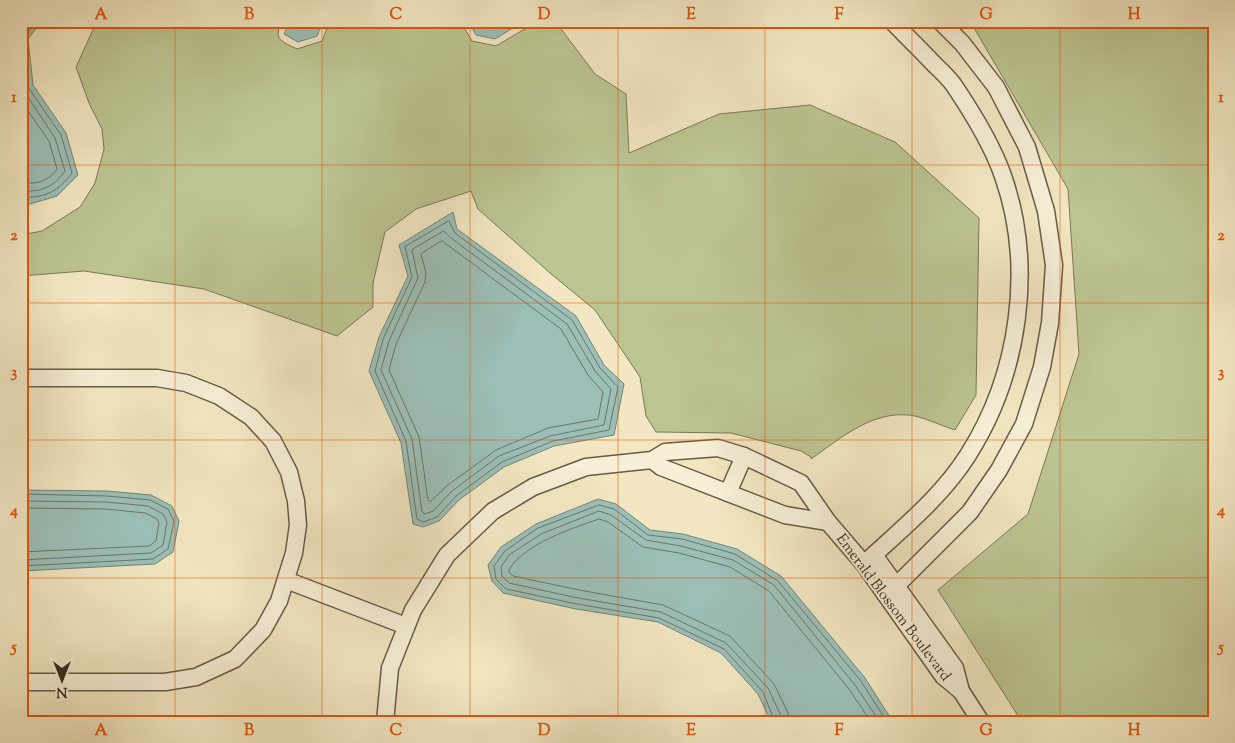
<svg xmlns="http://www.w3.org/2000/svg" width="1235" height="743" font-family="'Sorts Mill Goudy',serif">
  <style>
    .green { fill: #bcc592; stroke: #7a7957 }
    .water { fill: #9cbfb7; stroke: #748579 }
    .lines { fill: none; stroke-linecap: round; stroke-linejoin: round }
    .shore { stroke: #6a766a; stroke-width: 1 }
    .street-casing { stroke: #675c46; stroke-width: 19 }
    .street { stroke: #f7efd7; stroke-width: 16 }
    .grid { fill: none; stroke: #df570d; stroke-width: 1; stroke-opacity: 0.55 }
    .labels { text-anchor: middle; stroke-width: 4; stroke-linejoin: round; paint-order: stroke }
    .street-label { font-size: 15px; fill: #392d1c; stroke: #f7efd7 }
    .neatline { fill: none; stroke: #df570d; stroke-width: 2 }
    .grid-label { font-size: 16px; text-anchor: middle; font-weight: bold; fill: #df570d }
  </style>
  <rect width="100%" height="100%" fill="#f2e7c2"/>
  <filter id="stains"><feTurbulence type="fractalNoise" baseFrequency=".004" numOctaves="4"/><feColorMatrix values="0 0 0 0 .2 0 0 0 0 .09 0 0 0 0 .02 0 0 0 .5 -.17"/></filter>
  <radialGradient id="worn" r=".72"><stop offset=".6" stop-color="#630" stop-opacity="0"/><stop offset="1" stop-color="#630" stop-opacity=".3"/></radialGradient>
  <g class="green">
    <path d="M97,21H282C273,40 281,41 297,49L322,41L330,21H460L472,41L496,46L535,23L555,21L595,74L626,94L629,153L719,114L810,105L895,142L979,218L976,395L955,430C942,426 928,419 915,416C875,408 841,438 811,459V457L801,451L731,433L656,432L646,416L640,377L595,310L550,273L478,209L471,191L416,209L385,232L373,283V307L337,336L204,289L84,271L21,276V235L42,231L80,207L95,183L104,149L102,129L89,103L76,67Z"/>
    <polygon points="970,21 1214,21 1214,722 1022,722 938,590 1028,514 1079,354 1068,189"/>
  </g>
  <g class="water">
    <polygon points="21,21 42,21 28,39 33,85 66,133 78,175 57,196 30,204 21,201"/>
    <polygon points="290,21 323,21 317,36 298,42 284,34"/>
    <polygon points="468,21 524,21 495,39 476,35"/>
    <polygon points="453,212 457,229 576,316 604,365 624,384 614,435 554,446 504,467 459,500 439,521 423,527 413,524 401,443 369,371 379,337 408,276 399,245"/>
    <polygon points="21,490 107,491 151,495 172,506 179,521 173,552 155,564 21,571"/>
    <polygon points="598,499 616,504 650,530 683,534 737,549 781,576 865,678 893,722 771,722 758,694 721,653 658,622 576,609 503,593 492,581 488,565 501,547 536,524"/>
  </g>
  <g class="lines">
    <g class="shore">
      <path d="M21,81L24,91L55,138L65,171C53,188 41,192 21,191"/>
      <path d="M21,101L49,141L57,169C48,182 36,184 21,183"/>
      <path d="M21,197C44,199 59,191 72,173L61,135L28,87L23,39L36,21"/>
      <polygon points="449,221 455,233 572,320 600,368 618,387 609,430 553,441 502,462 456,496 437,517 423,522 417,519 406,441 375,371 383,339 412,277 405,247"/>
      <polygon points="444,231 451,238 567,324 595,371 611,389 604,425 550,436 499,456 452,491 433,511 425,514 422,512 412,439 381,370 389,341 418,278 412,250"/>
      <polygon points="442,241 561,329 588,375 603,392 598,419 548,428 496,450 448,485 430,502 428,500 419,437 389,370 396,344 425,282 426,273 421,254"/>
      <polyline points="21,494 107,496 150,500 168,509 174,521 168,549 153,559 21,566"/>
      <polyline points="21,501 106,502 148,506 163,514 167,522 163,545 151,553 21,560"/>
      <polyline points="21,508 106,509 145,513 157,519 159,523 156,541 149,546 21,552"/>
      <polyline points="775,722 763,692 724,649 659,618 577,604 506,589 496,579 494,566 505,551 538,528 599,505 614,509 648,535 682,539 735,554 778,581 861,681 887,722"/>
      <polyline points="781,722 781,716 768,688 726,643 661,612 578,598 509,583 502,576 501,567 509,555 541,534 599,511 611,515 646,540 681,546 733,560 774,585 855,685 880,722"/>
      <path d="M789,722L788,713L774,684L730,636L663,605L579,590L513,576L509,572V569C527,543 570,529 599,519L608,522L643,547L679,553L730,567L769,591L849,689L871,722"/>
    </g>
    <g class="street-casing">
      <g id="street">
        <polyline points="21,378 157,378 186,383 219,396 251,417 273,441 289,472 296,501 298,525 294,553 279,601 263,630 235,659 196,677 165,682 21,682"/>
        <polyline points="652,460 661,467 785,515 828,522"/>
        <polyline points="728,493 744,456"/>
        <polyline points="874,555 955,668 961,691 981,722"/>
        <path d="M864,564C900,530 941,498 968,455C1019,375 1035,267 1003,176C992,144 972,112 953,84C947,76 939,69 932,62C919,48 905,35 892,21"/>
        <polyline points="286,580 406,626"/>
        <polyline points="885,594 896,586 970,512 999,470 1024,424 1042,367 1050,323 1054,265 1046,211 1027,147 996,87 962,43 940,21"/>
        <polyline points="385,722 390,668 413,610 447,555 493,511 533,487 586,467 652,460 665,452 718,448 744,456 801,483 828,522 864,564 943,676 961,691"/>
      </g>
    </g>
    <use href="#street" class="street"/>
  </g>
  <path class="grid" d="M175,21V722M322,21V722M470,21V722M618,21V722M765,21V722M912,21V722M1060,21V722M21,165H1214M21,303H1214M21,440H1214M21,578H1214"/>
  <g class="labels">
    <g class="street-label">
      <text transform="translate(894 607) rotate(53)" y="5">Emerald Blossom Boulevard</text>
    </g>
  </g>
  <rect width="1235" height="743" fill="none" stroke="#f2e7c2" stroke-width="55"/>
  <g transform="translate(62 680) rotate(180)" stroke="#f7efd7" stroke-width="4" paint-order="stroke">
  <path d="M0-4L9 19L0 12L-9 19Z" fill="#392d1c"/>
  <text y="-8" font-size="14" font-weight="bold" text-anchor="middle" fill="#392d1c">N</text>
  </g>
  <rect x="28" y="28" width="1180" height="688" class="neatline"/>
  <g class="grid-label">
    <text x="101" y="19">A</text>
    <text x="249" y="19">B</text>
    <text x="396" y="19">C</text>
    <text x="544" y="19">D</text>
    <text x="691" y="19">E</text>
    <text x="839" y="19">F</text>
    <text x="986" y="19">G</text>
    <text x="1134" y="19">H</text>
    <text x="14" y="102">1</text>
    <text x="1221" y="102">1</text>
    <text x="14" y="240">2</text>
    <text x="1221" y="240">2</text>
    <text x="14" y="377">3</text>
    <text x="1221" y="377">3</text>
    <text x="14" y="515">4</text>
    <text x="1221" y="515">4</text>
    <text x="14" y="652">5</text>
    <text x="1221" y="652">5</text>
    <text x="101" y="735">A</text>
    <text x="249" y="735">B</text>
    <text x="396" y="735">C</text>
    <text x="544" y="735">D</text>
    <text x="691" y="735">E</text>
    <text x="839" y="735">F</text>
    <text x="986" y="735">G</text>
    <text x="1134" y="735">H</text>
  </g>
  <rect width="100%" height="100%" filter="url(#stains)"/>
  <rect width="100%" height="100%" fill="url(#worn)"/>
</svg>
